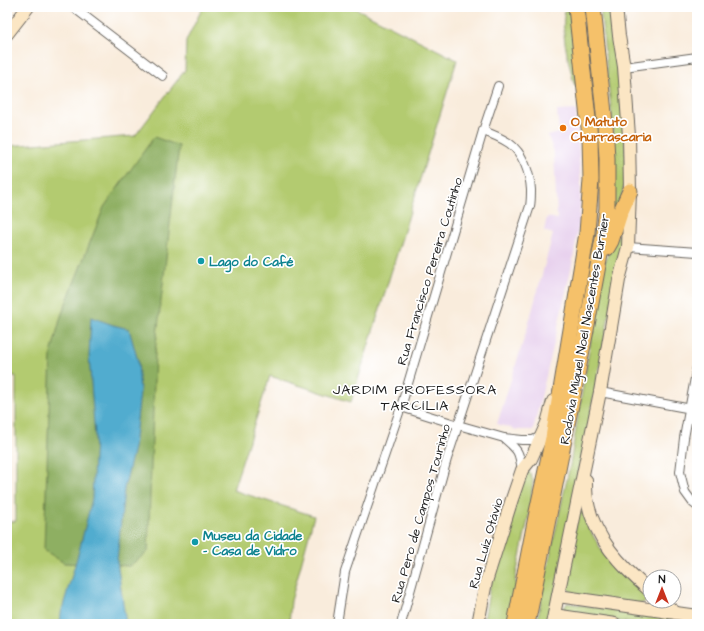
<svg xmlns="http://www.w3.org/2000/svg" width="704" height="631" font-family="'Architects Daughter',sans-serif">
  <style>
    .built { fill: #e8d2ee }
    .green { fill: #b3cb6f; stroke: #687446 }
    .forest { fill: #8eaf62; stroke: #55663f }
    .water { fill: #51accf; stroke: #366476 }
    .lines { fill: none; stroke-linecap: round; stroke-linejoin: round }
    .street-casing { stroke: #69655f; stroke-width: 10 }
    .secondary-casing { stroke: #69655f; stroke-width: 14 }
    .highway-casing { stroke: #69655f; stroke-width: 17 }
    .street { stroke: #fff; stroke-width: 8 }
    .secondary { stroke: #fbe6c4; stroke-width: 12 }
    .highway { stroke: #f5c16b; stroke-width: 15 }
    .food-dot { fill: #e8710a; stroke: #fff; stroke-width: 1.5 }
    .culture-dot { fill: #0f9aa8; stroke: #fff; stroke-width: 1.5 }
    .labels { text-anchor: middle; stroke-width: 3.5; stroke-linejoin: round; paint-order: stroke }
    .food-label { font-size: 13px; font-weight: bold; fill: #c56008; stroke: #fff; text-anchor: start }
    .culture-label { font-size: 13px; font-weight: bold; fill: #0d838f; stroke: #fff; text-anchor: start }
    .street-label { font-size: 13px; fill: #1c1c1c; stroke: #fff }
    .neighbourhood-label { font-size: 14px; letter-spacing: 1px; fill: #1c1c1c; stroke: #fff }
  </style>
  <rect width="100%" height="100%" fill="#fff"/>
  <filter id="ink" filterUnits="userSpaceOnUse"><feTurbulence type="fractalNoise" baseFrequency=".025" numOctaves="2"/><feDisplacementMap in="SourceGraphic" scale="8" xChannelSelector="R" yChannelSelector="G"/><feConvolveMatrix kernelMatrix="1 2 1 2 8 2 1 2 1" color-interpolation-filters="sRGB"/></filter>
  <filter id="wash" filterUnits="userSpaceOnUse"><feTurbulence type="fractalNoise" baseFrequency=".012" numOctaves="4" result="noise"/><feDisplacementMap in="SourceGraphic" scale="16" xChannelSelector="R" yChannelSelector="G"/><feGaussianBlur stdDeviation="0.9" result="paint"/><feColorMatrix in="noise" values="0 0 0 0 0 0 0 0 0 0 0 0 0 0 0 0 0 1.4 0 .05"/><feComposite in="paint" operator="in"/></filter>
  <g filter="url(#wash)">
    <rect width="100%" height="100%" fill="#f9ecdc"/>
    <polygon class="built" points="576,110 581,186 579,224 572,265 556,335 533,430 517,430 497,424 528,326 553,234 544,231 547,217 557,219 554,152 548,136 559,133 557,111"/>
    <g class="green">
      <polygon points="203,7 353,7 457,60 351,402 270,376 233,490 314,516 291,601 289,624 7,624 7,522 16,521 16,376 7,376 7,146 135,136 185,70 186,41"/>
      <path d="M566,7H568L570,11L577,86L574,84C569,62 559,29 566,7Z"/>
      <path d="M600,7H611C614,38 617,68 621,99C624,134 631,171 619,205L611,210L615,171L613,127Z"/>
      <path d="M623,233C602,364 574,494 549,624H537L543,588L570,465L603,267L610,249L619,234Z"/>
      <polygon points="529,471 533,480 530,510 515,580 518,587 510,624 483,624 490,587 524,474"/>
      <polygon points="582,486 585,510 590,530 603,553 623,574 644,592 648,599 646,602 640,604 576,597 567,588 574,536"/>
      <polygon points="567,603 697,621 697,624 638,624 566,613 564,608"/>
    </g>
    <polygon class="forest" points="154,137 179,146 155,353 148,552 129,566 64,563 44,550 51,354 61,316 104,207"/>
    <polygon class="water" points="91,317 113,325 129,329 138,361 140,392 134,448 124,489 117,561 126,624 60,624 61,613 79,551 92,499 95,437 89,356"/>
  </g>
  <g filter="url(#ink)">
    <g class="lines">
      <g class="street-casing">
        <g id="street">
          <polyline points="73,7 163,76"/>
          <polyline points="624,67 697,57"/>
          <polyline points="628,247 697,252"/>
          <polyline points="697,367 684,438 680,472 685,492 693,503 697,506"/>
          <polyline points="600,392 697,410"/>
          <polyline points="401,407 458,425 504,438 522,440 533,440 541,436"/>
          <path d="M505,439C519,451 519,452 522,470"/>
          <polyline points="337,624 345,572 401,407 483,131 498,86"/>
          <path d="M401,624L447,459L530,206C531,201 531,195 531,190C530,173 523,153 509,143C501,138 492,134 483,131"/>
        </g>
      </g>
      <g class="secondary-casing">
        <g id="secondary">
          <polyline points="7,34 28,7"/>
          <path d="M586,480C586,486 586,493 587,499C593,537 622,567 650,591"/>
          <polyline points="558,596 697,616"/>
          <polyline points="661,601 676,613"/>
          <polyline points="554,615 615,624"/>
          <polyline points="478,624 486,582 512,499 522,470 531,459 547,423 553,401"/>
          <polyline points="552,624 600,392 619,280 628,247 630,191 629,136 624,67 619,36 616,7"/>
        </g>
      </g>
      <g class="highway-casing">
        <g id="highway">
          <polyline points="607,248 611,241 620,213 630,191"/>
          <polyline points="515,624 537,512 553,438 587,233 591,180 590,137 576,7"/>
          <polyline points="527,624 586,330 604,233 607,208 607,159 605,123 593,7"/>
        </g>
      </g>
      <use href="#street" class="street"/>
      <use href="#secondary" class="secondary"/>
      <use href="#highway" class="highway"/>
    </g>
  </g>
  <circle class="food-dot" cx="563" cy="128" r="4"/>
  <g class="culture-dot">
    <circle cx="201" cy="261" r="4"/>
    <circle cx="195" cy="542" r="4"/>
  </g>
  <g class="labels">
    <g class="food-label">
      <text x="571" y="126">O Matuto<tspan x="571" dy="15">Churrascaria</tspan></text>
    </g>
    <g class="culture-label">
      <text x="209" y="266">Lago do Café</text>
      <text x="203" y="540">Museu da Cidade<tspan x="203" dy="15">- Casa de Vidro</tspan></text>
    </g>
    <g class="street-label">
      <text transform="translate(429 271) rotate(-73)" y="5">Rua Francisco Pereira Coutinho</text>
      <text transform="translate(584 329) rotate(-80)" y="5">Rodovia Miguel Noel Nascentes Burnier</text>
      <text transform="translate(420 513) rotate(-74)" y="5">Rua Pero de Campos Tourinho</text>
      <text transform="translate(485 543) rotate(-74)" y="5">Rua Luíz Otávio</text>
    </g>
    <g class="neighbourhood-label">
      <text x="415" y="394">JARDIM PROFESSORA<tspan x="415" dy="16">TARCÍLIA</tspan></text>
    </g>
  </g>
  <rect width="704" height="631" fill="none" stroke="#fff" stroke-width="24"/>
  <g transform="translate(662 589)"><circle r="19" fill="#ffffff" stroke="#a4a4a4"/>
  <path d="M0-3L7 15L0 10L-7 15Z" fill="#c8321e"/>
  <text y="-6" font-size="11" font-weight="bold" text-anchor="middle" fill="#1c1c1c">N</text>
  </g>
</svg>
